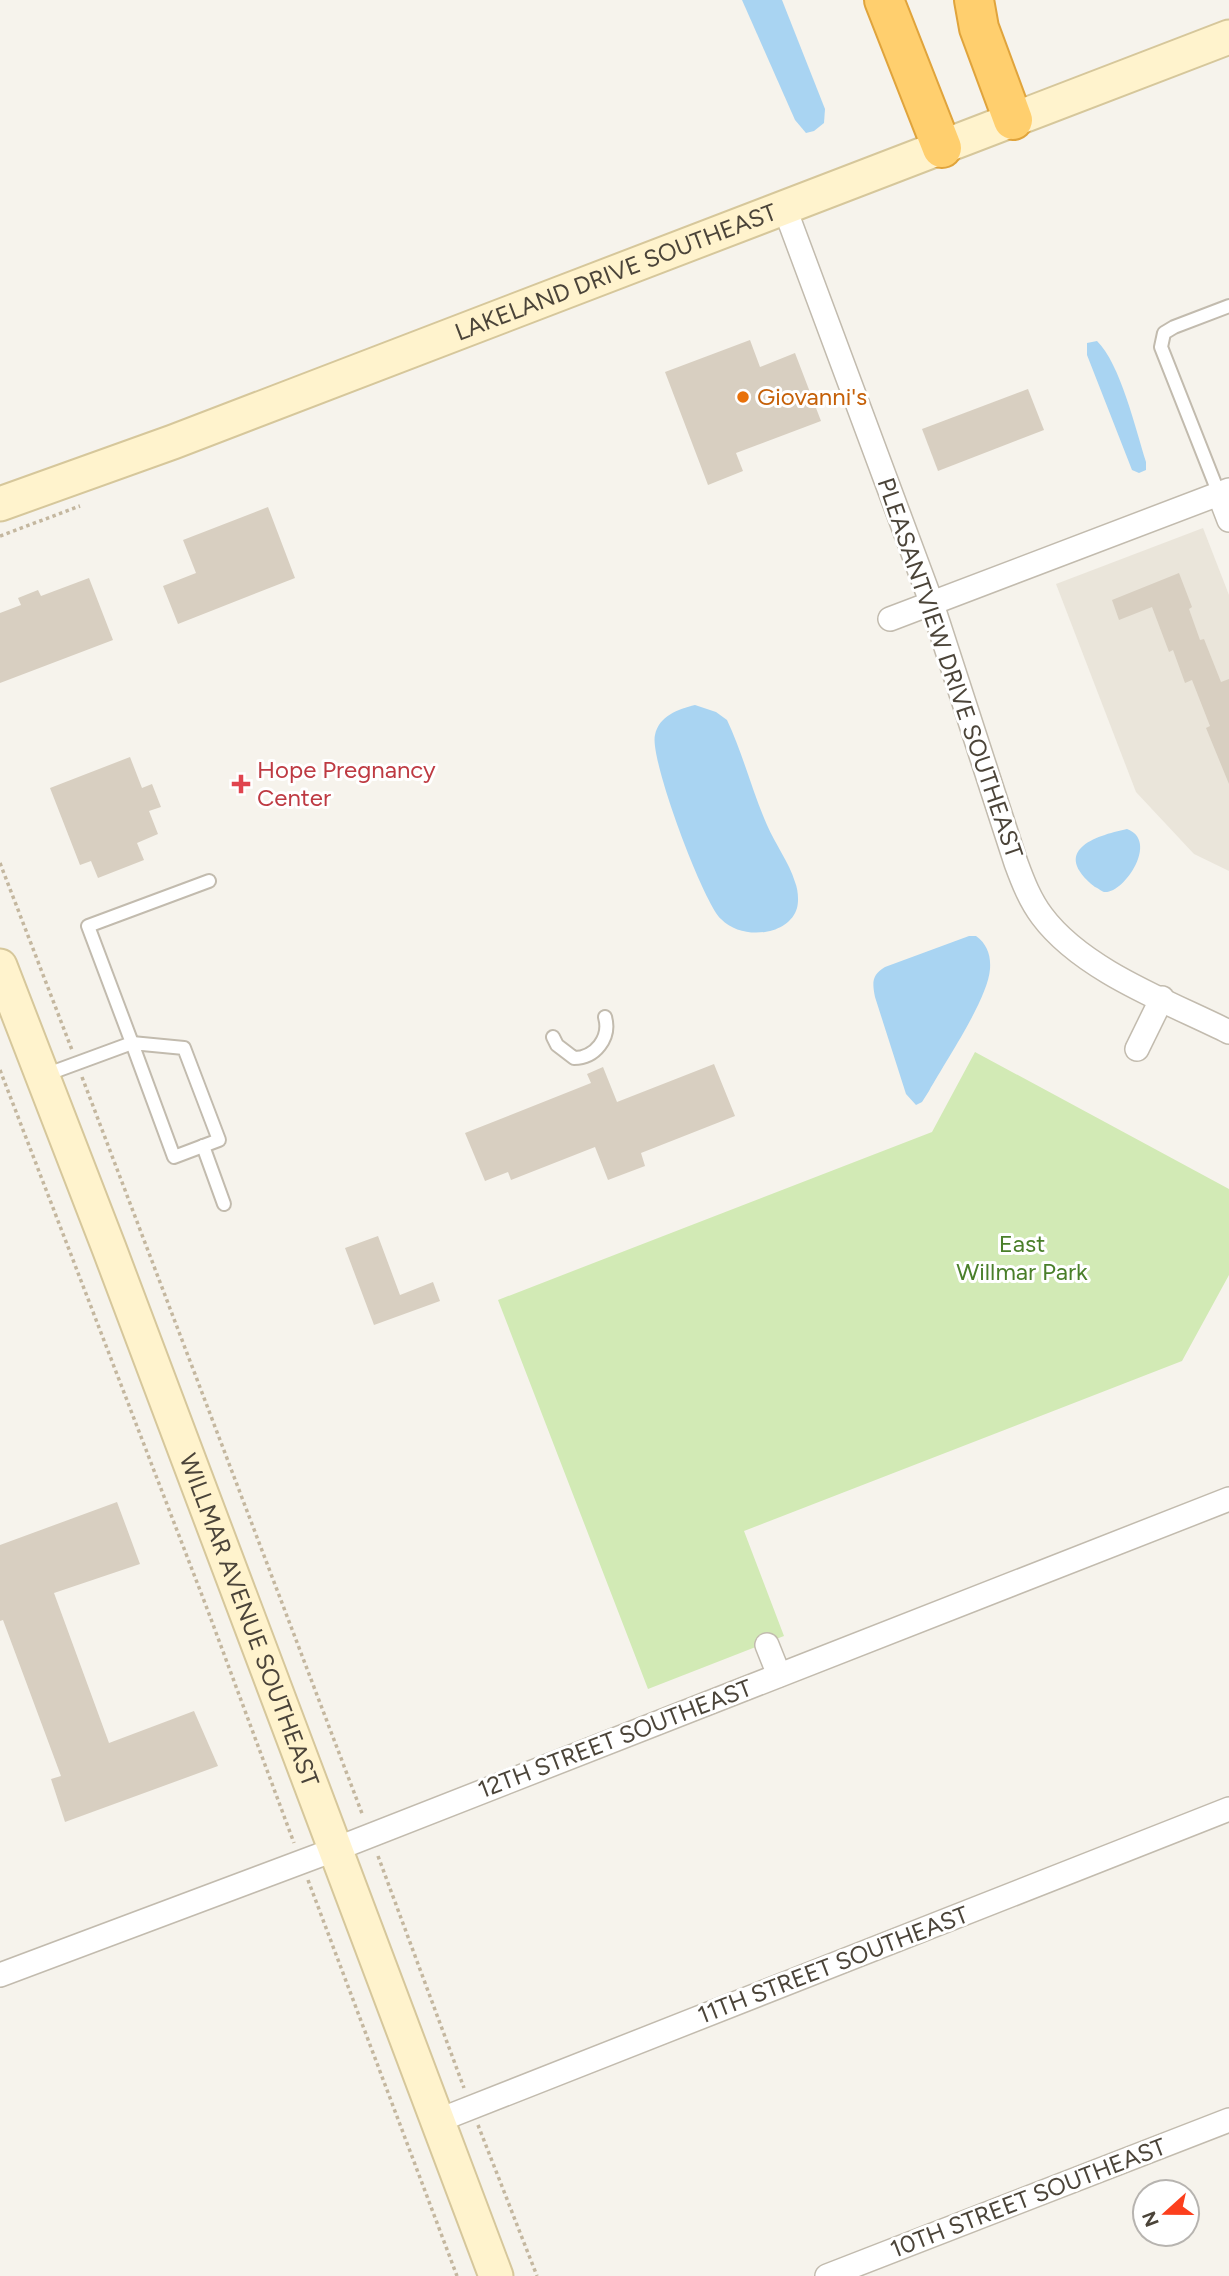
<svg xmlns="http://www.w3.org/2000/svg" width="1229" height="2276" font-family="Figtree,sans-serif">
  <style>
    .residential { fill: #eae5da }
    .green { fill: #d2eab5 }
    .water { fill: #a9d4f2 }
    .building { fill: #d8cfc1 }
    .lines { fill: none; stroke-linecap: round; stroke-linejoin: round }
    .service-casing { stroke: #c2bbae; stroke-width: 16 }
    .minor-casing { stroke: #c2bbae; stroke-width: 26 }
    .secondary-casing { stroke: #d6c79b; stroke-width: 37 }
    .motorway-casing { stroke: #e0a43c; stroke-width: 42 }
    .path { stroke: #c4b79f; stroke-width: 3.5; stroke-dasharray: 3.5 3.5; stroke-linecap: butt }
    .service { stroke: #fff; stroke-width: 12 }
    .minor { stroke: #fff; stroke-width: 23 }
    .secondary { stroke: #fff3cd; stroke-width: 33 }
    .motorway { stroke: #ffcf6e; stroke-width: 38 }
    .food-dot { fill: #e8710a; stroke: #fff; stroke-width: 2.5 }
    .health-dot { fill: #e0444e; stroke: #fff; stroke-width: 2.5 }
    .labels { text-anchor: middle; stroke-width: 6; stroke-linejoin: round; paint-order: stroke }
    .street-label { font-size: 24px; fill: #4b4439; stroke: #fff }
    .food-label { font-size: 24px; fill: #c56008; stroke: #fff; text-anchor: start }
    .health-label { font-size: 24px; fill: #be3a42; stroke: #fff; text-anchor: start }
    .park-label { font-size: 24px; fill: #4a7f2a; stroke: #fff }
  </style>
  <rect width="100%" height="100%" fill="#f6f3ec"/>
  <polygon class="residential" points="1203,528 1229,595 1229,871 1194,854 1136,792 1056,584"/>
  <polygon class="green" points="975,1052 1229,1189 1229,1275 1182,1361 744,1531 784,1636 648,1689 498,1300 932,1132"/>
  <g class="water">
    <polygon points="742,0 782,0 825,109 824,123 814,131 806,133 795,120"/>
    <path d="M1097,341C1120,363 1136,430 1146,462V470L1139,473L1132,470L1087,355V343Z"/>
    <path d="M695,705L716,712L727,720C743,754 752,791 767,825C775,844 789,862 795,882C798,889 799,901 797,908C793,922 779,930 765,932C749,934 733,931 721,919C703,902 649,758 655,735C659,716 678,709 695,705Z"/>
    <path d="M1127,829C1160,841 1123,895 1104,892C1103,892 1096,887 1095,887C1050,851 1094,836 1127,829Z"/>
    <path d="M969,936H976C987,944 991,955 990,969C988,999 945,1062 929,1091L922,1102L916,1105L906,1094L875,997C872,982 872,975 885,967Z"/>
  </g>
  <g class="building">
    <polygon points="750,340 760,367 795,353 821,421 736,453 743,471 708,485 665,372"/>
    <polygon points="1028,389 1044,430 938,471 922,429"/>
    <polygon points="268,507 295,578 178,624 163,586 196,573 183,540"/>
    <polygon points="1179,573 1192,607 1189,609 1200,640 1204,639 1221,682 1229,679 1229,784 1206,728 1210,726 1192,680 1185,683 1173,650 1169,652 1152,607 1119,620 1112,600"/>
    <polygon points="89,578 113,640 0,683 0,613 21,605 18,598 38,590 41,596"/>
    <polygon points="130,757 142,788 152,784 161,807 149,811 158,834 137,843 144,860 98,878 91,861 80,865 50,788"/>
    <polygon points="714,1064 735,1116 641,1153 645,1166 608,1180 595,1147 511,1180 508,1172 485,1181 465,1133 591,1083 587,1074 603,1067 617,1102"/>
    <polygon points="378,1236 400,1295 433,1282 440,1301 374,1325 345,1248"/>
    <polygon points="117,1502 140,1564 54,1593 109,1743 194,1711 218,1766 65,1822 51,1779 61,1776 3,1620 0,1621 0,1545"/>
  </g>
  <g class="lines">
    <g class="service-casing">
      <g id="service">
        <polyline points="1219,494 1161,347 1164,333 1174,327 1229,306"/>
        <path d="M553,1037L557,1045L574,1058C595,1058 611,1038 605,1017"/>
        <polygon points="132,1043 184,1048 219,1140 174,1157"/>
        <polyline points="45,1075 132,1043 88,926 209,881"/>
        <polyline points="203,1146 224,1204"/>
      </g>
    </g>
    <g class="minor-casing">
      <g id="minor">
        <path d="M785,209L932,604L1016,863C1023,882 1030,900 1042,916C1083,971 1169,1002 1229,1032"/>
        <polyline points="1219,494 1229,520"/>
        <polyline points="890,619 1229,490"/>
        <polyline points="1137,1049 1162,998"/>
        <polyline points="767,1645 779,1675"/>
        <polyline points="0,1975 336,1849 1229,1499"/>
        <polyline points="437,2121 1229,1809"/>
        <polyline points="827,2276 1229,2120"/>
      </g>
    </g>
    <g class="secondary-casing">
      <g id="secondary">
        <path id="s1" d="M0,504L173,442L1229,37"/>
        <path id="s2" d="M0,966L109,1248L496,2276"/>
      </g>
    </g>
    <g class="motorway-casing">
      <g id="motorway">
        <polyline points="884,0 942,148"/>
        <polyline points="974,0 979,28 1013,120"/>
      </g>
    </g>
    <g class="path">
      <polyline points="0,536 80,506"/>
      <polyline points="0,863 72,1050"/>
      <polyline points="0,1070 208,1611 294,1843"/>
      <polyline points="82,1077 363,1816"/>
      <polyline points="378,1856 464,2088"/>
      <polyline points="308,1880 457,2276"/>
      <polyline points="478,2125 537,2276"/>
    </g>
    <use href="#service" class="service"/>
    <use href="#minor" class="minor"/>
    <use href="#secondary" class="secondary"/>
    <use href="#motorway" class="motorway"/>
  </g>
  <circle class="food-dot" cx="743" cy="397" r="7"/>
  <path class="health-dot" d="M237.5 773.5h7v7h7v7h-7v7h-7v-7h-7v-7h7z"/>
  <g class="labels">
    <g class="street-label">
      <text dy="8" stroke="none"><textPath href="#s1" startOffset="658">LAKELAND DRIVE SOUTHEAST</textPath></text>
      <text transform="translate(950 668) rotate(71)" y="8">PLEASANTVIEW DRIVE SOUTHEAST</text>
      <text dy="8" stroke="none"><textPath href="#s2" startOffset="700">WILLMAR AVENUE SOUTHEAST</textPath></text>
      <text transform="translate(615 1739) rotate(-21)" y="8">12TH STREET SOUTHEAST</text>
      <text transform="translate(833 1965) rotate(-21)" y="8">11TH STREET SOUTHEAST</text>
      <text transform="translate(1028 2198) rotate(-21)" y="8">10TH STREET SOUTHEAST</text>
    </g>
    <g class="food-label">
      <text x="757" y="405">Giovanni's</text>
    </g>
    <g class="health-label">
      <text x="257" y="778">Hope Pregnancy<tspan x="257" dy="28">Center</tspan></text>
    </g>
    <g class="park-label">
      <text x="1022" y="1252">East<tspan x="1022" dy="28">Willmar Park</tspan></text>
    </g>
  </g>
  <g transform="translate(1166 2213) rotate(249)"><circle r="33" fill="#ffffff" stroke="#b7b4b0" stroke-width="2"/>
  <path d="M0-5L12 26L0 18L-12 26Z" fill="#fc3f1d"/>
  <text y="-10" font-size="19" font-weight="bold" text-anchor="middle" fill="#4b4439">N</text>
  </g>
</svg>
